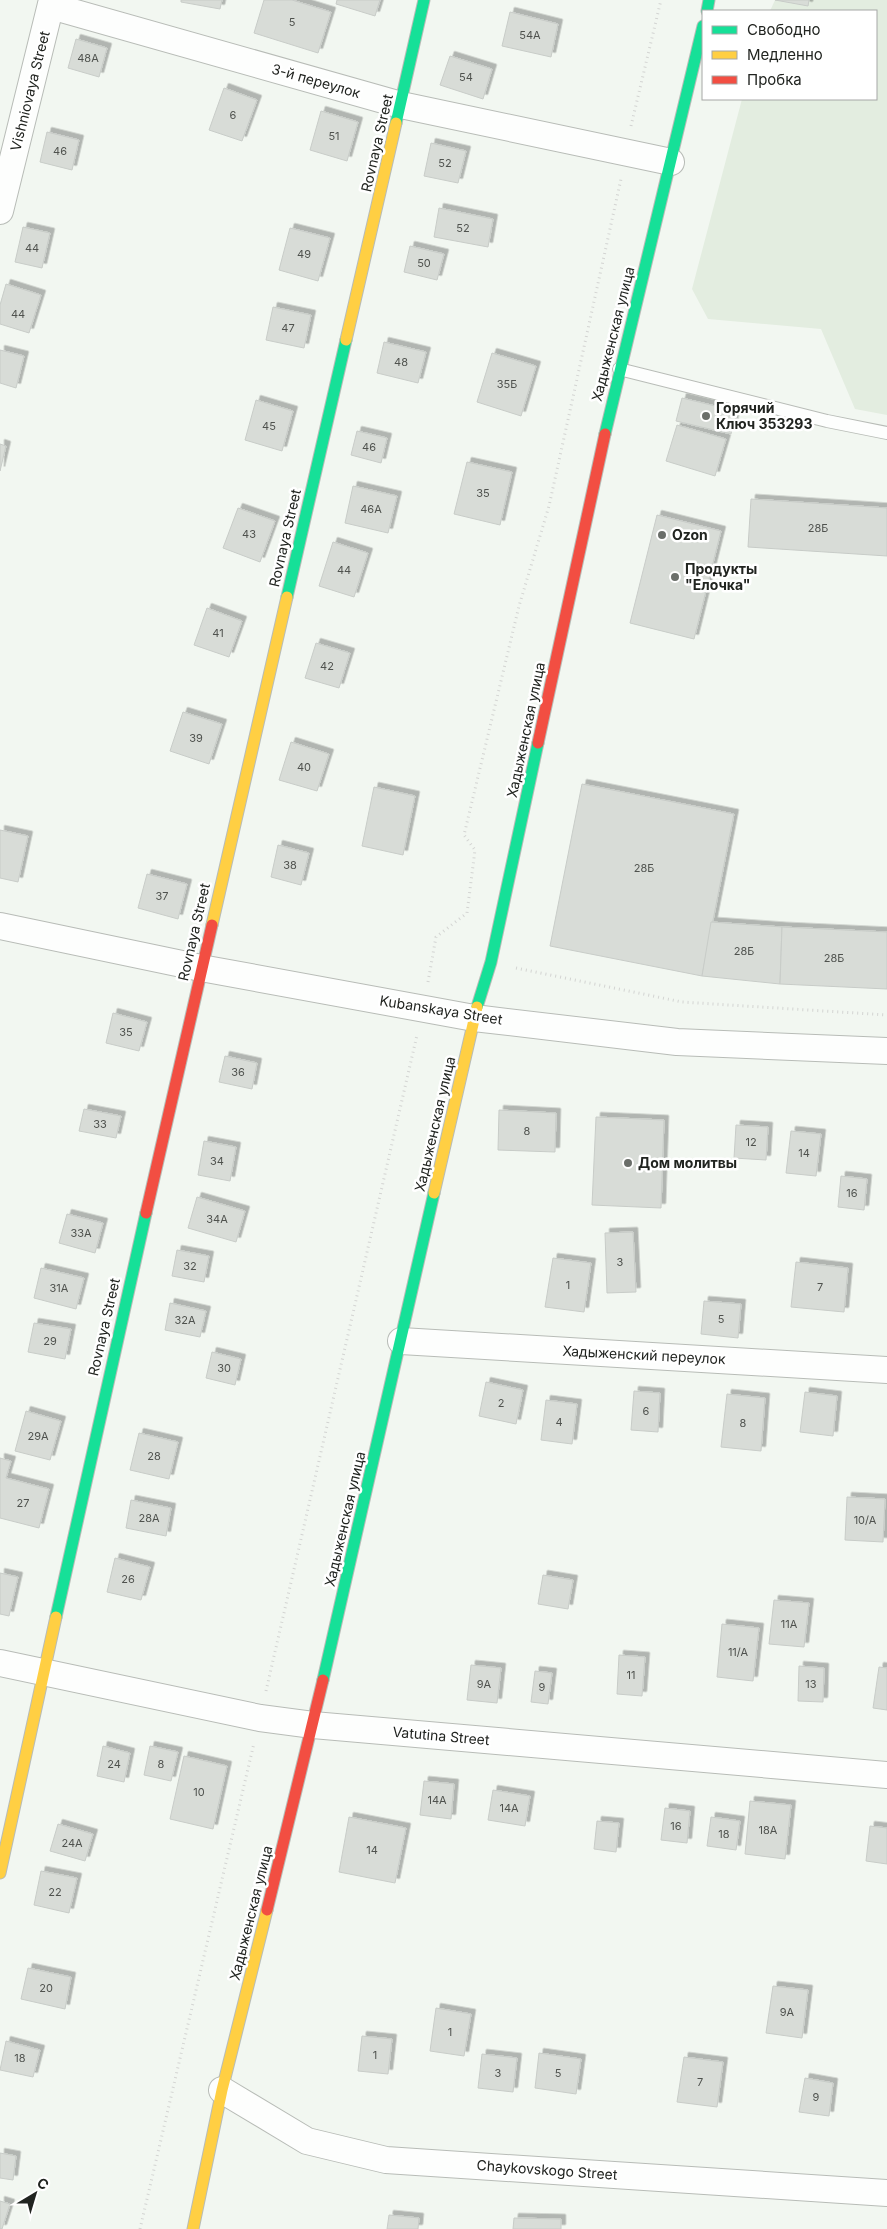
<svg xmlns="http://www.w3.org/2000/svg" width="887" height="2229" font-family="Inter,sans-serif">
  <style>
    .built { fill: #e3ede0 }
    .building { fill: #d8dcd7; stroke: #c8ccc8; filter: url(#shadow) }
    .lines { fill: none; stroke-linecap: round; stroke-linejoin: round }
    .lane-casing { stroke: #b8bcb7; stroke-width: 14 }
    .street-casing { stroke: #b8bcb7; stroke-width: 28 }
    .fast-casing { stroke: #b8bcb7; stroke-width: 13 }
    .slow-casing { stroke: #b8bcb7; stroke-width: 13 }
    .jam-casing { stroke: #b8bcb7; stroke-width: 13 }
    .path { stroke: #d3d4d2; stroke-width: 3; stroke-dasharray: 1 4; stroke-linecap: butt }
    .lane { stroke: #fdfefd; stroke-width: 12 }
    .street { stroke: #fdfefd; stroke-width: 26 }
    .fast { stroke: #16e098; stroke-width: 11 }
    .slow { stroke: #ffcf43; stroke-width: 11 }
    .jam { stroke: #f24e42; stroke-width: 11 }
    .poi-dot { fill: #6a6e69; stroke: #fff; stroke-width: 2 }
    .labels { text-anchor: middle; stroke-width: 5; stroke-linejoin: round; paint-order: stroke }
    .number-label { font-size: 11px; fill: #4f524e }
    .street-label { font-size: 14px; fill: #212420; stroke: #fff }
    .poi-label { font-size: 14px; font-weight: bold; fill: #212420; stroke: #fff; text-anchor: start }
  </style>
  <defs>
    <filter id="shadow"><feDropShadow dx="4.5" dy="-4.5" stdDeviation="0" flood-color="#0004"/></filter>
  </defs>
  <rect width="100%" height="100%" fill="#f2f7f1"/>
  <polygon class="built" points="775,0 887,0 887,415 855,409 821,329 708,319 692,289 742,99 876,99 876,11 770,11"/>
  <g class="building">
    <polygon points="181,0 222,0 220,9 181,2"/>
    <polygon points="264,0 292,0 331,12 318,53 254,33"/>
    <polygon points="337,0 380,0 375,16 336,4"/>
    <polygon points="775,0 809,0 808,6"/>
    <polygon points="510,12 558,24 551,57 502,46"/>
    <polygon points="76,39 107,48 99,77 68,68"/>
    <polygon points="450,56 492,69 483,99 440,85"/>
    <polygon points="224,88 257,100 242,141 209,130"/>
    <polygon points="321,111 358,122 347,161 310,150"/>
    <polygon points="47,132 79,140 72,170 40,162"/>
    <polygon points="431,143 466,151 458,183 424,176"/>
    <polygon points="439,208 493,219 488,247 434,237"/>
    <polygon points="23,227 50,233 42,268 15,262"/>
    <polygon points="290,228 330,238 318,281 279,270"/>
    <polygon points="410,246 444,254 437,280 404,272"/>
    <polygon points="6,284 41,295 29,333 0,324 0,305"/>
    <polygon points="273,307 311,315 304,348 266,340"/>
    <polygon points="384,342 426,352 418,383 377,373"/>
    <polygon points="0,350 24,356 16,388 0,383"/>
    <polygon points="492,353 536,366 521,416 477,402"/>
    <polygon points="682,398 736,411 731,434 676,421"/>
    <polygon points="256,400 293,411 282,451 245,440"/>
    <polygon points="677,425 726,439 715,476 666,461"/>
    <polygon points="357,431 387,438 381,463 351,455"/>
    <polygon points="0,444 6,446 0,471"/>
    <polygon points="467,462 512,472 500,525 454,514"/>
    <polygon points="353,486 397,496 388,533 345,523"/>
    <polygon points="751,499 887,508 887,556 748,547"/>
    <polygon points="238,508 275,521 260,562 223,548"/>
    <polygon points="657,515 721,531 694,639 630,623"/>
    <polygon points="333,542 368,553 354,597 319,586"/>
    <polygon points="207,608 242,621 229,657 194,645"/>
    <polygon points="316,643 350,653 339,688 305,678"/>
    <polygon points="183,712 222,724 209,764 170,751"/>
    <polygon points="291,742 329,754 317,791 279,780"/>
    <polygon points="582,784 734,814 702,976 550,946"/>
    <polygon points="374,787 415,796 403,855 362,846"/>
    <polygon points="0,830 28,836 18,882 0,878"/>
    <polygon points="278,845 309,853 301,885 271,877"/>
    <polygon points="147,874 187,884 178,919 138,908"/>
    <polygon points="711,922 782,927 780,984 702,976"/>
    <polygon points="782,927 887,932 887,989 780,984"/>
    <polygon points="113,1013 147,1022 139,1051 106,1043"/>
    <polygon points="225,1056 257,1063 252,1089 219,1082"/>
    <polygon points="84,1109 121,1116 116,1138 79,1131"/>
    <polygon points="499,1110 556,1113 555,1152 498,1150"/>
    <polygon points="596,1117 664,1120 661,1208 592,1205"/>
    <polygon points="736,1125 768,1127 766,1160 734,1158"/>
    <polygon points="791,1131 821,1134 816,1176 786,1173"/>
    <polygon points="204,1141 236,1147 230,1181 198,1175"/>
    <polygon points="841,1176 867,1179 864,1210 838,1207"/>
    <polygon points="197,1197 245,1211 236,1242 188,1228"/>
    <polygon points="67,1214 103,1223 95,1253 59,1243"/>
    <polygon points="633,1232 636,1292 607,1293 605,1233"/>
    <polygon points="177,1250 209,1256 204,1282 172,1276"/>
    <polygon points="553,1258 591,1263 584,1312 545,1307"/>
    <polygon points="796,1262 848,1268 844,1312 791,1307"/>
    <polygon points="41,1268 84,1278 76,1309 34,1298"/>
    <polygon points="704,1301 741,1304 738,1338 701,1334"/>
    <polygon points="170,1303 206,1311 200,1337 165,1330"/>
    <polygon points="34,1323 71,1329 65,1359 28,1352"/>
    <polygon points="212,1352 241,1359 235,1385 206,1378"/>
    <polygon points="486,1382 523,1390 516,1424 479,1416"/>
    <polygon points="634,1391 660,1393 658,1432 631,1430"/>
    <polygon points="805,1392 837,1396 833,1436 800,1432"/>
    <polygon points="727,1394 765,1398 761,1451 721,1447"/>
    <polygon points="546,1400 577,1404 572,1444 541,1440"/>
    <polygon points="26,1411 61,1421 50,1460 15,1451"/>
    <polygon points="139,1433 178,1442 169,1479 130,1470"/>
    <polygon points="0,1458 11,1461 6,1478 49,1489 39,1528 0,1518"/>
    <polygon points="847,1497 885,1499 883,1542 845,1540"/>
    <polygon points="131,1500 171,1508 166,1536 126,1528"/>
    <polygon points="115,1558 150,1567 141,1600 107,1592"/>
    <polygon points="0,1573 18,1577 9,1616 0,1614"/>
    <polygon points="543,1575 573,1580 568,1609 538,1604"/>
    <polygon points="774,1600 809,1603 804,1647 769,1644"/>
    <polygon points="722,1624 759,1628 753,1681 717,1677"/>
    <polygon points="619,1655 645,1657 642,1696 617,1694"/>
    <polygon points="471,1665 501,1668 497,1703 467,1700"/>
    <polygon points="799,1666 824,1668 823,1702 798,1701"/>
    <polygon points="879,1667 887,1668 887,1710 873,1708"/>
    <polygon points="535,1671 552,1673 548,1704 531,1702"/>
    <polygon points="103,1746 130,1753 124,1782 97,1776"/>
    <polygon points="150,1746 178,1752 171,1781 144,1775"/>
    <polygon points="184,1756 227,1766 213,1829 170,1819"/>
    <polygon points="424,1781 454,1784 451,1819 420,1815"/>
    <polygon points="493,1790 530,1796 525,1826 488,1820"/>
    <polygon points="750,1801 791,1805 785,1859 745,1854"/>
    <polygon points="665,1808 690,1811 687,1843 661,1840"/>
    <polygon points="349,1817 406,1828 395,1883 339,1872"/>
    <polygon points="711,1817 740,1821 736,1850 707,1846"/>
    <polygon points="597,1821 619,1823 616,1852 594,1849"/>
    <polygon points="58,1824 93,1834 85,1861 50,1851"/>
    <polygon points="870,1826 887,1828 887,1864 866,1861"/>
    <polygon points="41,1871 77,1878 69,1913 34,1905"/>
    <polygon points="28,1968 71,1977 65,2009 21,1999"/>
    <polygon points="773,1986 808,1990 802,2038 766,2033"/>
    <polygon points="436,2008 471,2014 464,2056 430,2051"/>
    <polygon points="362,2036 392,2039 388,2074 358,2071"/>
    <polygon points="6,2041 40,2050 33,2077 0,2070"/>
    <polygon points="539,2053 581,2059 576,2094 535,2088"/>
    <polygon points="482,2054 517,2058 513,2092 478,2088"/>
    <polygon points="684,2057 723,2062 717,2107 677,2102"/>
    <polygon points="805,2078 833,2083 829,2116 799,2112"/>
    <polygon points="0,2153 16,2156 13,2180 0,2178"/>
    <polygon points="0,2201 10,2204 2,2229 0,2229"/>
    <polygon points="389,2215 419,2218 418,2229 387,2229"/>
    <polygon points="514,2218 561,2219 561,2229 513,2229"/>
  </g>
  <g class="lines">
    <g class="lane-casing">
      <polyline id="lane" points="619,369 827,421 887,433"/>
    </g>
    <g class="street-casing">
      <g id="street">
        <polyline points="51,6 401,105 671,162"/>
        <polyline points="0,211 52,0"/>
        <polyline points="0,926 201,968 474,1018 677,1042 887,1051"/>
        <polyline points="401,1341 887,1370"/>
        <polyline points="0,1663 260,1718 313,1725 887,1775"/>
        <polyline points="222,2090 307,2141 386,2160 887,2193"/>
      </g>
    </g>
    <g class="fast-casing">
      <g id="fast">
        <polyline points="707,11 709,0"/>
        <polyline points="396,123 424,0"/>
        <polyline points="605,434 703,26"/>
        <polyline points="287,597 346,340"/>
        <polyline points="477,1007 491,962 538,743"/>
        <polyline points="56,1617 146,1213"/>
        <polyline points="323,1680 434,1193"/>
      </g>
    </g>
    <g class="slow-casing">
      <g id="slow">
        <polyline points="346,340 396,123"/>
        <polyline points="212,925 287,597"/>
        <polyline points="434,1193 477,1007"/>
        <polyline points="0,1873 56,1617"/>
        <polyline points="193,2229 222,2090 267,1910"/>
      </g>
    </g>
    <g class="jam-casing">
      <g id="jam">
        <polyline points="538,743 605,434"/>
        <polyline points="146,1213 212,925"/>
        <polyline points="267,1910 323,1680"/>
      </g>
    </g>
    <g class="path">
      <polyline points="631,126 661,0"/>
      <polyline points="516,968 682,1002 887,1015"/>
      <polyline points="428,982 436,937 467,913 475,850 464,835 519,606 549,506 621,179"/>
      <polyline points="266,1691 417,1035"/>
      <polyline points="140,2229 254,1743"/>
    </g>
    <use href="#lane" class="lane"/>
    <use href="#street" class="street"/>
    <use href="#fast" class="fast"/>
    <use href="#slow" class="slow"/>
    <use href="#jam" class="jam"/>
  </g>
  <g class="poi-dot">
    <circle cx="706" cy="416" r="5"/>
    <circle cx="662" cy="535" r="5"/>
    <circle cx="675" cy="577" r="5"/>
    <circle cx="628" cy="1163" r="5"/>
  </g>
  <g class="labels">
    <g class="number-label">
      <text x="292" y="26">5</text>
      <text x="530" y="39">54А</text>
      <text x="88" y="62">48А</text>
      <text x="466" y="81">54</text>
      <text x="233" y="119">6</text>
      <text x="334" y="140">51</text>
      <text x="60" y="155">46</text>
      <text x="445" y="167">52</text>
      <text x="463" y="232">52</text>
      <text x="32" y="252">44</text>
      <text x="304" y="258">49</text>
      <text x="424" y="267">50</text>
      <text x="18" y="318">44</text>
      <text x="288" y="332">47</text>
      <text x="401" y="366">48</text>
      <text x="507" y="388">35Б</text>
      <text x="269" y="430">45</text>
      <text x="369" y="451">46</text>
      <text x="483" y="497">35</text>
      <text x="371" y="513">46А</text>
      <text x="818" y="532">28Б</text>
      <text x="249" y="538">43</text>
      <text x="344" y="574">44</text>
      <text x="218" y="637">41</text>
      <text x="327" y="670">42</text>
      <text x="196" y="742">39</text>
      <text x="304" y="771">40</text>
      <text x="290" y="869">38</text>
      <text x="644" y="872">28Б</text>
      <text x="162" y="900">37</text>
      <text x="744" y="955">28Б</text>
      <text x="834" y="962">28Б</text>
      <text x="126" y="1036">35</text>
      <text x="238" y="1076">36</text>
      <text x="100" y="1128">33</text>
      <text x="527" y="1135">8</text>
      <text x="751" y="1146">12</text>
      <text x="804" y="1157">14</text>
      <text x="217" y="1165">34</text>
      <text x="852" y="1197">16</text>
      <text x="217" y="1223">34А</text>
      <text x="81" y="1237">33А</text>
      <text x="620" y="1266">3</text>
      <text x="190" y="1270">32</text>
      <text x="568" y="1289">1</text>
      <text x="820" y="1291">7</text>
      <text x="59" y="1292">31А</text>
      <text x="721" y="1323">5</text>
      <text x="185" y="1324">32А</text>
      <text x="50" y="1345">29</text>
      <text x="224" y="1372">30</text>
      <text x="501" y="1407">2</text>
      <text x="646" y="1415">6</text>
      <text x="559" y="1426">4</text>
      <text x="743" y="1427">8</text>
      <text x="38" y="1440">29А</text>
      <text x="154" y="1460">28</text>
      <text x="23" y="1507">27</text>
      <text x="149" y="1522">28А</text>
      <text x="865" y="1524">10/А</text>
      <text x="128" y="1583">26</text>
      <text x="789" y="1628">11А</text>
      <text x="738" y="1656">11/А</text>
      <text x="631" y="1679">11</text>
      <text x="484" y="1688">9А</text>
      <text x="811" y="1688">13</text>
      <text x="542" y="1691">9</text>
      <text x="114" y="1768">24</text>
      <text x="161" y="1768">8</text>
      <text x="199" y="1796">10</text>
      <text x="437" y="1804">14А</text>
      <text x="509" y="1812">14А</text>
      <text x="676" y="1830">16</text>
      <text x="768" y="1834">18А</text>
      <text x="724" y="1838">18</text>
      <text x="72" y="1847">24А</text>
      <text x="372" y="1854">14</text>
      <text x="55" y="1896">22</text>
      <text x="46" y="1992">20</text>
      <text x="787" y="2016">9А</text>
      <text x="450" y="2036">1</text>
      <text x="375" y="2059">1</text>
      <text x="20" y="2062">18</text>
      <text x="498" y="2077">3</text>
      <text x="558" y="2077">5</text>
      <text x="700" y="2086">7</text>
      <text x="816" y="2101">9</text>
    </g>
    <g class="street-label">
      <text transform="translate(316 81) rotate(16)" y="5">3-й переулок</text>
      <text transform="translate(30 91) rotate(-76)" y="5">Vishniovaya Street</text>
      <text transform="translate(377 143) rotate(-77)" y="5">Rovnaya Street</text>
      <text transform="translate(613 334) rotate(-76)" y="5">Хадыженская улица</text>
      <text transform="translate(285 538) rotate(-77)" y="5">Rovnaya Street</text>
      <text transform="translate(526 730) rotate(-78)" y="5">Хадыженская улица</text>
      <text transform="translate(194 932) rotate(-77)" y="5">Rovnaya Street</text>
      <text transform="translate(441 1010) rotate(9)" y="5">Kubanskaya Street</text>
      <text transform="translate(435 1124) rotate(-77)" y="5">Хадыженская улица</text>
      <text transform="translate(104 1327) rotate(-77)" y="5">Rovnaya Street</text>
      <text transform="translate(644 1355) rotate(3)" y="5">Хадыженский переулок</text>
      <text transform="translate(345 1519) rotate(-77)" y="5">Хадыженская улица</text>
      <text transform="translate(441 1736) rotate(5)" y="5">Vatutina Street</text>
      <text transform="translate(251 1913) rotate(-76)" y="5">Хадыженская улица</text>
      <text transform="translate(547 2170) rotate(4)" y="5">Chaykovskogo Street</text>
    </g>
    <g class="poi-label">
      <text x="716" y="413">Горячий<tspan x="716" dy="16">Ключ 353293</tspan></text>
      <text x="672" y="540">Ozon</text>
      <text x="685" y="574">Продукты<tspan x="685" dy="16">"Елочка"</tspan></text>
      <text x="638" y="1168">Дом молитвы</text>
    </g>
  </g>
  <rect x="702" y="10" width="175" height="90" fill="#ffffff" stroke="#a6a7a6"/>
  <rect x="712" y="26" width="25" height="8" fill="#16e098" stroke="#a6a7a6"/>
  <text x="747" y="35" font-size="15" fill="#212420">Свободно</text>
  <rect x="712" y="51" width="25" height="8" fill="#ffcf43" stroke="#a6a7a6"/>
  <text x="747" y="60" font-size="15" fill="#212420">Медленно</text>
  <rect x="712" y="76" width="25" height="8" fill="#f24e42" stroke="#a6a7a6"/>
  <text x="747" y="85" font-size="15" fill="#212420">Пробка</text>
  <g transform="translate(35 2194) rotate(38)" stroke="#ffffff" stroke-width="4" paint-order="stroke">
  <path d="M0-4L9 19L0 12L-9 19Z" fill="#212420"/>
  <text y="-8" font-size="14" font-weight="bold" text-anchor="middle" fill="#212420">С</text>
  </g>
</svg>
